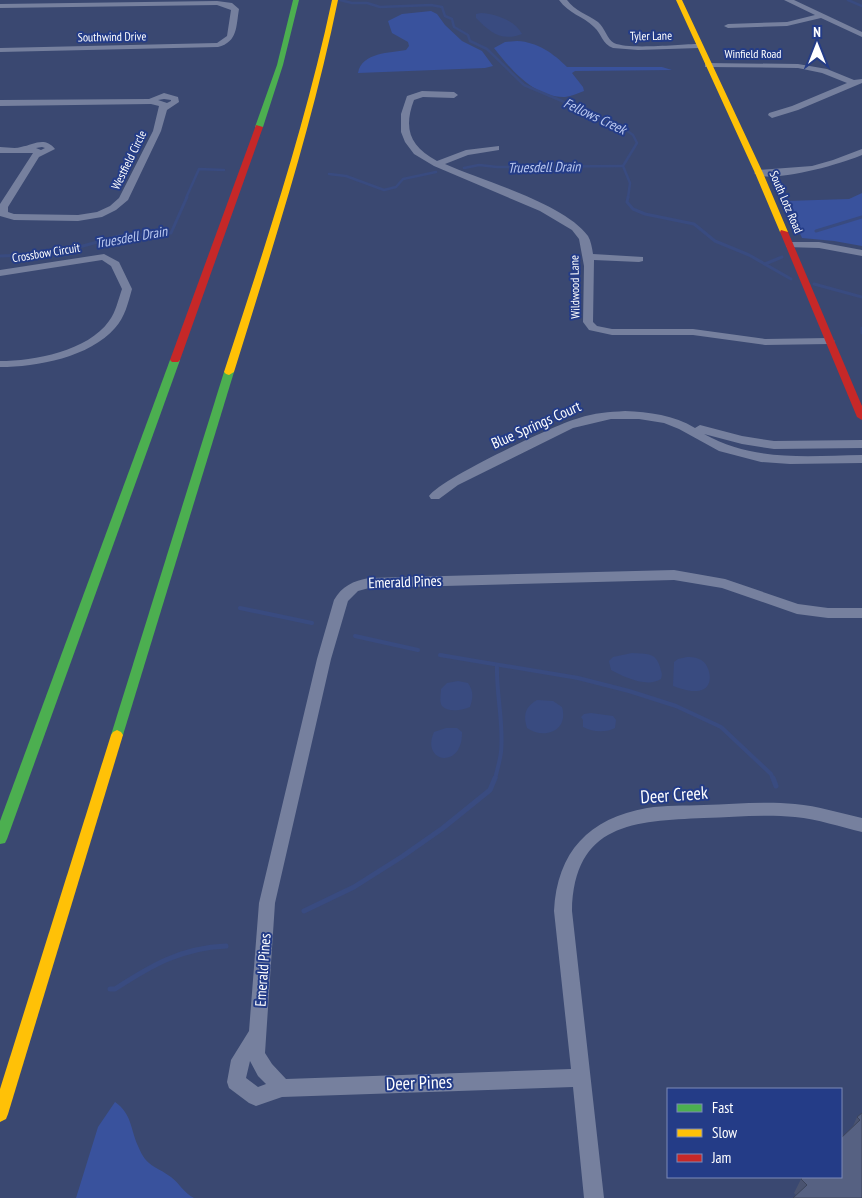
<svg xmlns="http://www.w3.org/2000/svg" width="862" height="1198" font-family="'PT Sans Narrow',sans-serif">
  <style>
    .green { fill: #39529d }
    .water { fill: #394b80 }
    .lines { fill: none; stroke-linecap: round; stroke-linejoin: round }
    .stream-far3 { stroke: #394b80; stroke-width: 2.5 }
    .stream-far2 { stroke: #394b80; stroke-width: 3 }
    .stream-far1 { stroke: #394b80; stroke-width: 4 }
    .stream { stroke: #394b80; stroke-width: 5 }
    .street { fill: #76809e; fill-rule: evenodd }
    .fast { fill: #4caf50; fill-rule: evenodd }
    .slow { fill: #ffc107; fill-rule: evenodd }
    .jam { fill: #c62828; fill-rule: evenodd }
    .wall { fill: #4a5370 }
    .building { fill: #566182; stroke: #3c445b }
    .labels { text-anchor: middle; stroke-width: 4; stroke-linejoin: round; paint-order: stroke }
    .far-street-label { font-size: 12px; fill: #fff; stroke: #243c87 }
    .far-water-label { font-size: 14px; font-style: italic; fill: #bbc9f0; stroke: #243c87 }
    .street-label { font-size: 15px; fill: #fff; stroke: #243c87 }
    .near-street-label { font-size: 18px; fill: #fff; stroke: #243c87 }
  </style>
  <rect width="100%" height="100%" fill="#3a4871"/>
  <g class="green">
    <path d="M431,11L437,14L445,25L462,41L482,51L493,66L485,68L358,73C362,52 390,53 406,50L409,46L408,42L392,33L388,21L402,14Z"/>
    <path d="M517,41C538,42 554,54 567,67H662L672,70L575,71L572,73L583,87L584,91C578,93 572,96 565,97C535,98 511,70 494,48L505,42Z"/>
    <polygon points="862,193 862,246 834,241 802,238 785,201 849,199"/>
    <path d="M115,1102C132,1114 130,1128 138,1146C147,1168 155,1165 171,1177C179,1183 184,1193 194,1198H76L98,1127Z"/>
  </g>
  <g class="water">
    <path d="M481,13C495,14 515,20 522,34C501,42 490,32 476,18V14Z"/>
    <path d="M632,653C646,654 656,652 660,667C661,672 663,673 661,679C647,688 624,677 611,670L609,661L613,657Z"/>
    <path d="M687,657C690,657 695,657 699,659C709,662 715,683 704,689C694,694 682,689 673,686L674,662L678,659Z"/>
    <path d="M458,681L468,683C474,692 473,698 470,707C463,710 448,713 442,706C439,702 441,694 441,689L447,683Z"/>
    <path d="M537,700L553,701L562,707C569,731 544,740 527,728C523,715 525,707 537,700Z"/>
    <path d="M591,713L613,716L616,720L615,728C606,733 592,732 583,727V720L581,717L584,714Z"/>
    <path d="M446,728H457L462,732C463,770 420,763 434,732Z"/>
  </g>
  <g class="lines">
    <g class="stream-far3">
      <polyline points="340,0 352,3 367,3 380,7 431,5 442,7 445,16 452,19 454,27 468,35 470,41 487,49 524,85 619,125 633,135 637,143 623,166"/>
      <polyline points="848,0 862,6"/>
      <polyline points="623,166 630,183 628,198"/>
      <polyline points="464,168 479,165 497,167 623,166"/>
      <polyline points="329,174 346,176 384,190 396,187 403,179 436,172"/>
      <polyline points="186,198 199,169 224,170"/>
    </g>
    <g class="stream-far2">
      <polyline points="628,197 627,202 633,209 645,214 694,224 715,241 749,255 791,279"/>
      <polyline points="816,231 862,217"/>
      <polyline points="0,256 54,254 119,236 171,233 187,197"/>
      <polyline points="765,264 782,257"/>
      <polyline points="814,284 862,297"/>
      <polyline points="862,328 862,333"/>
    </g>
    <g class="stream-far1">
      <polyline points="240,608 312,623"/>
      <polyline points="355,636 418,650"/>
      <polyline points="440,655 578,678 629,691 676,706 721,727 771,774 773,779"/>
      <path d="M495,779C497,770 500,761 501,752C504,724 496,694 497,665"/>
    </g>
    <g class="stream">
      <polyline points="773,778 776,786"/>
      <polyline points="304,911 354,887 403,856 443,828 490,790 495,778"/>
      <path d="M110,989H115C152,965 181,948 226,946"/>
    </g>
    <g class="street">
      <path d="M559,0H567C575,11 587,14 598,22C605,28 607,39 614,43C629,50 681,44 699,44L703,46L699,48L638,50L613,48C602,44 602,34 594,27C583,16 569,14 559,0Z"/>
      <polygon points="784,0 794,0 862,32 862,37 821,18 787,26 728,28 724,26 728,24 787,22 815,15"/>
      <path d="M217,1L232,3L239,9C236,26 238,42 218,47L0,52V48L217,43L227,36L231,10L217,5L0,8V4Z"/>
      <polygon points="705,63 798,64 827,69 854,80 862,79 862,83 798,110 772,118 768,115 769,113 792,106 847,83 822,73 798,68 708,67 705,67"/>
      <path d="M422,91L454,92L458,95L454,98L423,97L414,100C403,129 410,146 437,161L466,150L499,146V150L468,155L445,164C483,181 564,203 588,236C591,241 592,248 593,254L643,257V261L639,262L594,260L593,322L597,326L612,329H693L765,339L829,338L835,341L829,344L765,345L693,335H612L589,330L583,322L584,266L579,239L572,230L540,211L434,166L414,154L405,142L401,132V114L407,96Z"/>
      <path d="M164,93L178,97L179,102L167,110L161,131L128,200L116,210L102,217L78,221L14,220L0,216V204L33,153H0V147C7,147 15,149 21,147C34,145 44,136 55,149L39,157L8,207V212L14,214L78,215L97,212L110,206L119,198L153,131L159,106L151,104L0,106V100L149,99ZM164,99L171,100V101L167,103L158,100ZM42,147L45,148L41,150L36,148Z"/>
      <path d="M862,149V155C844,163 770,185 754,173L759,170L812,166L833,160Z"/>
      <polygon points="790,242 819,242 862,250 862,256 819,248 786,247 786,243"/>
      <path d="M104,254L119,262L132,289C128,303 125,317 115,328C90,357 37,367 0,367V361C34,361 88,351 109,321C116,312 118,300 122,289L111,266L102,260L0,276V270Z"/>
      <path d="M625,411C649,412 674,415 695,428L700,425L742,436L774,441L862,440V448L774,449L742,444L704,434C754,462 807,456 862,455V463L790,464L761,462L719,451L679,429L664,423L639,419H611L573,428L458,485L439,499H431L429,496C440,479 556,424 579,418C594,413 609,412 625,411Z"/>
      <path d="M674,570L725,579L798,604L828,608H862V618H828L797,614L722,588L674,580L369,588L358,591L348,601L331,659L275,903L265,1053L272,1064L286,1079L571,1069L554,911C557,852 589,818 647,808C665,805 685,806 704,805C734,804 765,801 795,804C818,806 840,813 862,818V832C840,827 818,819 795,817C765,814 734,817 704,818C634,821 574,823 572,911L604,1198H584L573,1087L282,1097L256,1106L249,1103L229,1088L227,1082L231,1060L249,1031L259,903L317,659L334,600C342,586 353,581 369,578ZM250,1061L258,1076L266,1084L258,1087L246,1078Z"/>
    </g>
    <g class="fast">
      <polygon points="293,0 299,0 283,65 263,127 256,129 255,127 277,65"/>
      <polygon points="175,357 180,360 7,839 5,843 0,844 0,821 170,360"/>
      <polygon points="229,369 234,372 123,735 121,738 113,738 111,735 224,372"/>
    </g>
    <g class="slow">
      <path d="M332,0H338C312,127 272,249 234,372L229,375L226,374L224,372C264,249 305,127 332,0Z"/>
      <polygon points="676,0 682,0 763,173 788,232 787,234 780,232 755,173"/>
      <polygon points="117,730 121,732 123,735 8,1114 6,1119 0,1122 0,1089 111,735 113,732"/>
    </g>
    <g class="jam">
      <polygon points="256,125 263,127 180,360 178,362 172,362 170,360"/>
      <polygon points="781,230 788,232 862,406 862,420 857,417 780,232"/>
    </g>
  </g>
  <polygon class="wall" points="862,1113 862,1198 796,1195 794,1193 801,1179 853,1126 857,1117"/>
  <polygon class="building" points="862,1113 862,1198 793,1198 807,1185 801,1179 803,1177 841,1177 841,1138 860,1120 857,1117"/>
  <g class="labels">
    <g class="far-street-label">
      <text transform="translate(651 36) rotate(-1)" y="4">Tyler Lane</text>
      <text transform="translate(112 37) rotate(-1)" y="4">Southwind Drive</text>
      <text x="753" y="58">Winfield Road</text>
      <text transform="translate(129 160) rotate(-64)" y="4">Westfield Circle</text>
      <text transform="translate(786 202) rotate(67)" y="4">South Lotz Road</text>
      <text transform="translate(46 253) rotate(-9)" y="4">Crossbow Circuit</text>
      <text transform="translate(575 287) rotate(-91)" y="4">Wildwood Lane</text>
    </g>
    <g class="far-water-label">
      <text transform="translate(595 116) rotate(25)" y="5">Fellows Creek</text>
      <text transform="translate(544 167) rotate(-1)" y="5">Truesdell Drain</text>
      <text transform="translate(131 237) rotate(-10)" y="5">Truesdell Drain</text>
    </g>
    <g class="street-label">
      <text transform="translate(536 425) rotate(-24)" y="5">Blue Springs Court</text>
      <text transform="translate(405 582) rotate(-2)" y="5">Emerald Pines</text>
      <text transform="translate(263 970) rotate(-86)" y="5">Emerald Pines</text>
    </g>
    <g class="near-street-label">
      <text transform="translate(674 795) rotate(-4)" y="6">Deer Creek</text>
      <text transform="translate(419 1083) rotate(-2)" y="6">Deer Pines</text>
    </g>
  </g>
  <rect x="667" y="1088" width="175" height="90" fill="#243c87" stroke="#7c8ab7"/>
  <rect x="677" y="1104" width="25" height="8" fill="#4caf50" stroke="#7c8ab7"/>
  <text x="712" y="1113" font-size="15" fill="#ffffff">Fast</text>
  <rect x="677" y="1129" width="25" height="8" fill="#ffc107" stroke="#7c8ab7"/>
  <text x="712" y="1138" font-size="15" fill="#ffffff">Slow</text>
  <rect x="677" y="1154" width="25" height="8" fill="#c62828" stroke="#7c8ab7"/>
  <text x="712" y="1163" font-size="15" fill="#ffffff">Jam</text>
  <g transform="translate(817 45)" stroke="#243c87" stroke-width="4" paint-order="stroke">
  <path d="M0-4L9 19L0 12L-9 19Z" fill="#ffffff"/>
  <text y="-8" font-size="14" font-weight="bold" text-anchor="middle" fill="#ffffff">N</text>
  </g>
</svg>
